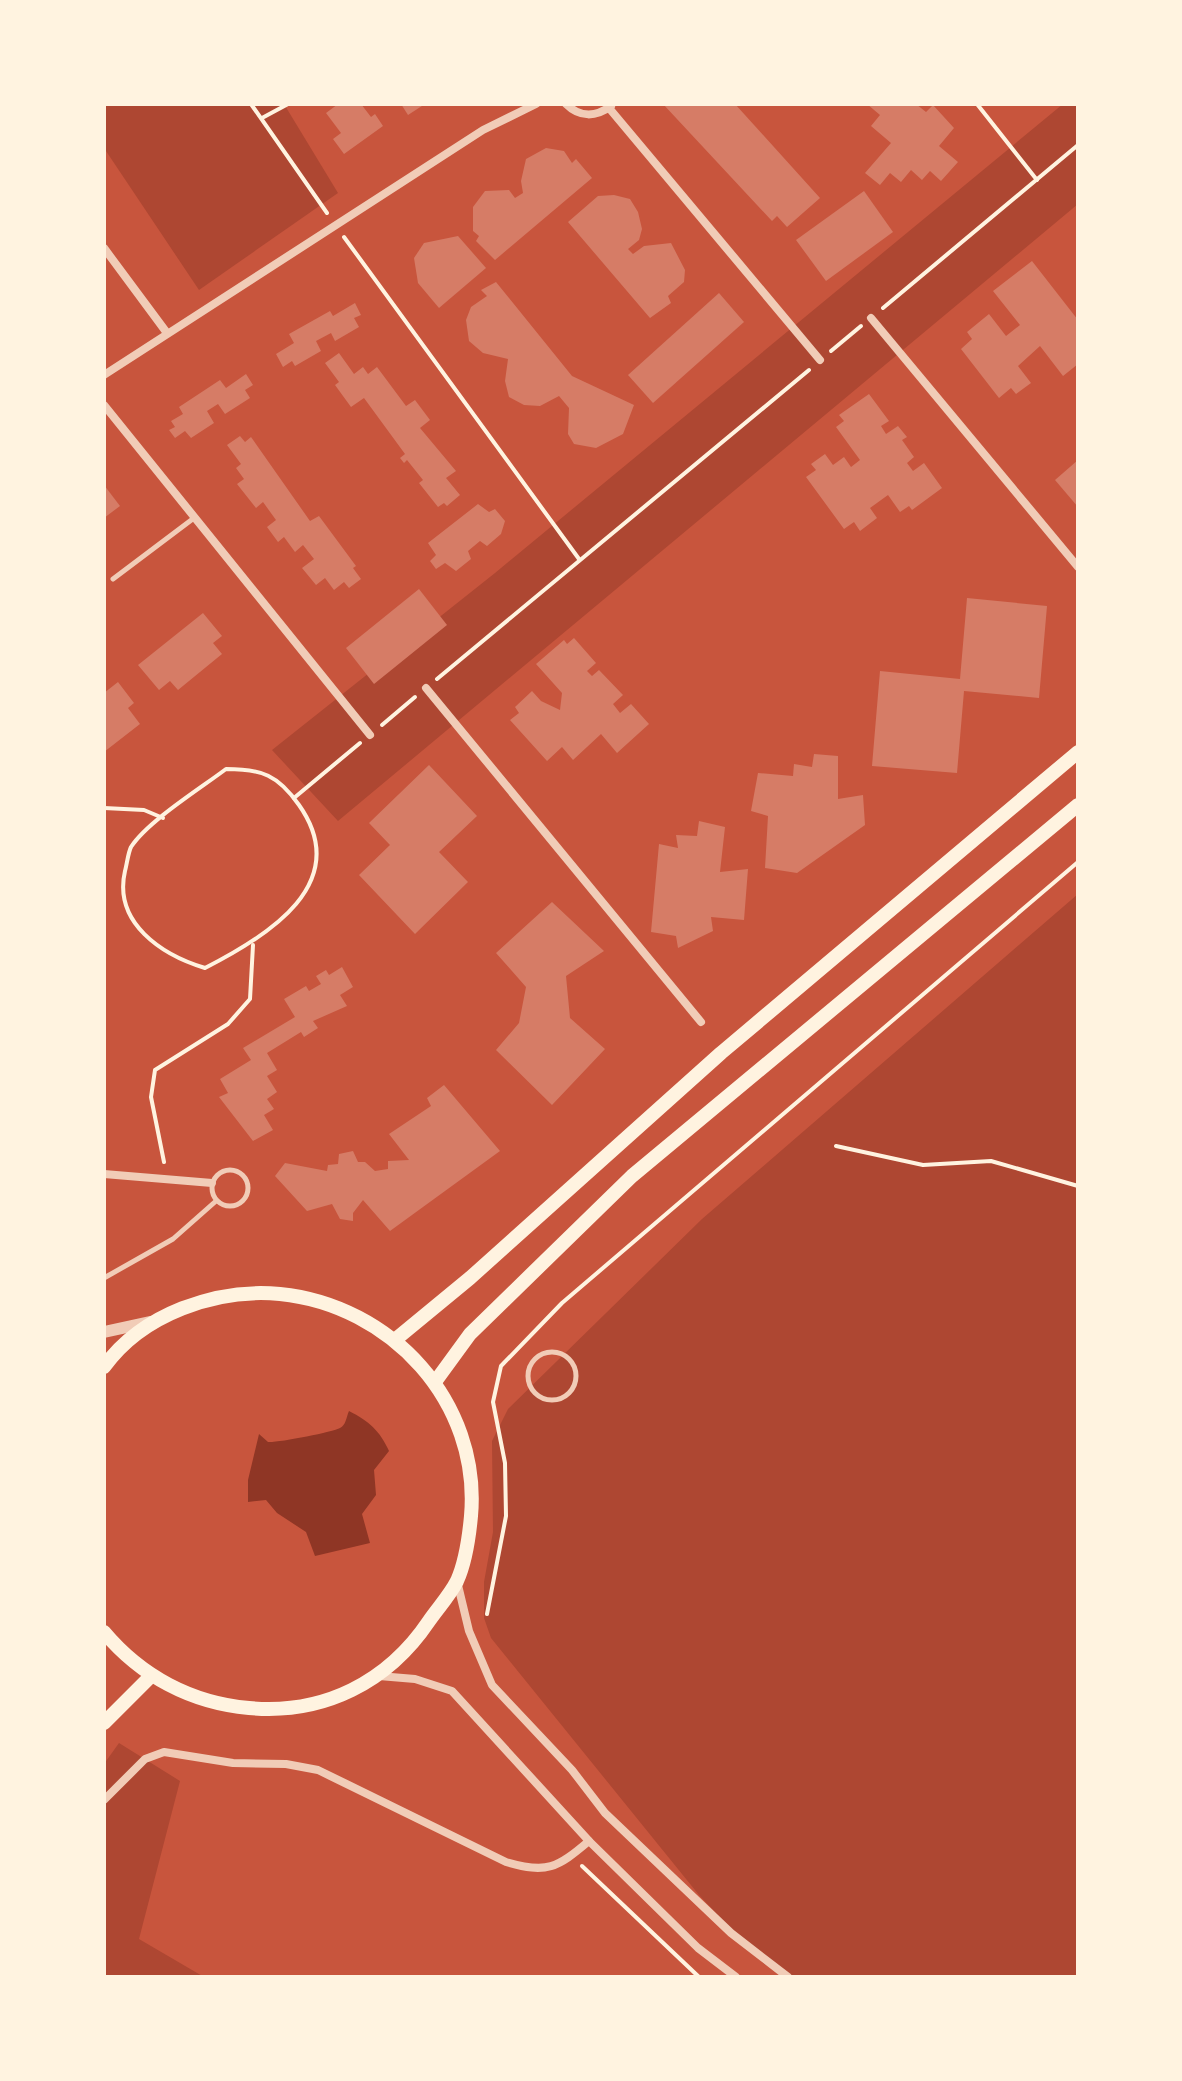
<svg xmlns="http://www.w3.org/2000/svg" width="1182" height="2081" font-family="'Golos Text',sans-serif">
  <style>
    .green { fill: #ae4732 }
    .water { fill: #8f3625 }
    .building { fill: #d67c66 }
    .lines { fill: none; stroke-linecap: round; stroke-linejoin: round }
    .path { stroke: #fff3e0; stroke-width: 4 }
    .service { stroke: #f1ccb7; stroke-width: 5 }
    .minor { stroke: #f1ccb7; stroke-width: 8 }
    .tertiary { stroke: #f1ccb7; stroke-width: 12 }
    .secondary { stroke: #fff3e0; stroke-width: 14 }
  </style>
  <rect width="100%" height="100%" fill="#c8553d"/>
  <g class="green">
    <polygon points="104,104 284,104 338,193 199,290 104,148"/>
    <polygon points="1063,104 1078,104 1078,204 338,821 272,750 495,573"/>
    <polygon points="1078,894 1078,1977 793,1977 764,1964 699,1895 491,1638 484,1618 484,1582 493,1532 492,1441 508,1409 702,1219"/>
    <polygon points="119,1743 180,1781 139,1939 204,1977 104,1977 104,1764"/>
  </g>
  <path class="water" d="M349,1411C369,1421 380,1431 389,1451L374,1470L376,1495L362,1514L370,1543L315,1556L306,1532L277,1513L266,1500L248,1502V1480L259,1434L268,1442C277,1443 333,1432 340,1428C346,1425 346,1418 349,1411Z"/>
  <g class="building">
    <polygon points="338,104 361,104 371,117 375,114 383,126 344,154 333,139 341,133 326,113"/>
    <polygon points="401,104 425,104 408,115"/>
    <polygon points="663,104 735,104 820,198 787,227 777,216 772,221"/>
    <polygon points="867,104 916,104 926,112 933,105 954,128 939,146 958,162 941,181 930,171 922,180 911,170 901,182 890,173 880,185 865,173 891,143 871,126 880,115"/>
    <polygon points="546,148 564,151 572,163 576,159 592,178 495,260 476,241 479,236 473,231 473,207 485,191 509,190 515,198 523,193 521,181 526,159"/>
    <polygon points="864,191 893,232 826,281 796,240"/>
    <polygon points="614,195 630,199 638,212 642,229 639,240 628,249 633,254 644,246 671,243 685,270 684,282 668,296 671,303 650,318 568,222 598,196"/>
    <polygon points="458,236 486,268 439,308 418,283 414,258 424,243"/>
    <polygon points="1032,261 1078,320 1078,364 1063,376 1040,346 1018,366 1031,383 1016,394 1011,388 999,398 961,349 972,339 967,332 989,314 1006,336 1020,325 993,291"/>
    <polygon points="496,282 572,376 634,405 623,434 596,448 574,444 568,434 569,408 559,396 540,406 524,405 509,397 505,381 508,359 483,353 469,341 466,320 471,307 487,296 481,290"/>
    <polygon points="719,293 744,322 653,403 628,375"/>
    <polygon points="355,303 361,315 354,318 359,327 335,341 331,333 316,341 321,351 295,366 292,361 283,367 276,354 294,343 289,334 330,311 333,316"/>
    <polygon points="339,353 354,374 363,367 368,374 377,367 406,406 415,400 430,420 420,428 456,471 446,478 460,495 447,506 444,503 438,507 419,483 423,480 407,460 404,463 400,458 405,454 364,398 351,407 335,385 339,382 325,363"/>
    <polygon points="246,374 253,385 245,390 250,398 225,414 218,404 207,411 214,423 191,438 185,431 175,438 169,430 175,427 171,421 183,414 179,407 220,380 226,388"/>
    <polygon points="869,394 889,421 881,426 886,434 898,426 907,437 902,440 914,457 907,463 913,471 924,463 942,488 912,510 909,506 900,512 888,495 870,508 877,518 860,531 854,522 844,529 806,477 816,470 811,464 825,454 833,465 844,457 851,467 860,460 836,427 844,421 839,415"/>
    <polygon points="240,436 245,442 251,437 310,521 319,516 356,566 353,568 361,579 349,588 344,582 334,590 325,578 316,585 302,568 314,559 303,545 295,552 284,537 278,542 267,527 276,520 263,502 256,508 237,484 244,479 236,468 241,464 227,445"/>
    <polygon points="1078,460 1078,507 1055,480"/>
    <polygon points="104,485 120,506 104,518"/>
    <polygon points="478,504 489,512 495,509 505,521 501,534 487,546 480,541 468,551 471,559 456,571 445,563 436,569 430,561 436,555 428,543"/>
    <polygon points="419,589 447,625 374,684 346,648"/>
    <polygon points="967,598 1047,606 1039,698 964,691 957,773 872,766 880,671 960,679"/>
    <polygon points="203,613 222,636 213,643 222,654 178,690 170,681 159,690 138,665"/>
    <polygon points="574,638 596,663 587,671 592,676 599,670 623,695 613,704 620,713 631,704 649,724 617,753 601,734 573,760 562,747 547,761 510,720 519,713 515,707 532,691 541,701 560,710 562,693 536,664 564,640 567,644"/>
    <polygon points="118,682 134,703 128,708 140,724 104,752 104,693"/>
    <polygon points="814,754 838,756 838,799 863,795 865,825 797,873 765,868 768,816 751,811 758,773 793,776 794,764 812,767"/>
    <polygon points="429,765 477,816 439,852 468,882 415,934 359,875 390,845 369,823"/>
    <polygon points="699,821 725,827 720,872 748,869 744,920 711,917 713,931 678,948 676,936 651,932 659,844 678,848 676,835 697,836"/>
    <polygon points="552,902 604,951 566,976 570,1018 605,1049 552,1105 496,1050 519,1023 526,987 496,953"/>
    <polygon points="342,967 353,987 340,995 347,1006 313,1021 318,1028 304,1037 301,1032 267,1053 277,1070 267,1076 277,1092 267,1099 274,1109 264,1115 273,1130 253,1141 219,1097 228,1093 220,1079 251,1060 243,1048 295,1017 284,999 306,986 309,991 321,984 316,976 326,970 329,975"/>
    <polygon points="444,1085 500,1151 390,1231 363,1200 353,1213 353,1221 340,1219 332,1204 307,1211 275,1176 285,1163 327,1171 328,1165 338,1164 339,1154 353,1151 358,1162 365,1162 375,1171 388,1169 388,1161 409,1160 389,1134 431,1106 427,1098"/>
  </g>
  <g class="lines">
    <g class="path">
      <polyline points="251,104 327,213"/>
      <polyline points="977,104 1037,180"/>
      <polyline points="262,118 288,104"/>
      <polyline points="344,237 579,559"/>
      <polyline points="883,308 1078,145"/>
      <polyline points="831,351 861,326"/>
      <polyline points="437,679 809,370"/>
      <polyline points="382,725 415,697"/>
      <path d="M226,769C262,769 278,775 299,805C354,883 268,936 205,968C162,955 113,923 125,871C127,864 128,853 131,847C148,821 201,788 226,769Z"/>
      <polyline points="294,798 360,743"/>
      <polyline points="104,808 144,810 163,818"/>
      <polyline points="836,1146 923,1165 991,1161 1078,1186"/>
      <polyline points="164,1162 151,1097 155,1070 228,1024 250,999 253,945"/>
      <polyline points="487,1614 506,1516 505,1463 493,1402 501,1366 562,1303 1078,862"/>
      <polyline points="582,1866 699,1977"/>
    </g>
    <g class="service">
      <polyline points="113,579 194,518"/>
      <circle cx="230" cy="1188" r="18"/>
      <polyline points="104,1278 173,1239 216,1201"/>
      <circle cx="552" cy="1376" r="24"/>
    </g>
    <g class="minor">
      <path d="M566,104C580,118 596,117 611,106"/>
      <polyline points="609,108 820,360"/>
      <polyline points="104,248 167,333"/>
      <polyline points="871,318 1078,567"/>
      <polyline points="104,375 483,130 536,104"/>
      <polyline points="104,405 370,735"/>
      <polyline points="426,688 701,1022"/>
      <polyline points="104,1174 212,1183"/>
      <polyline points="457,1581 469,1631 492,1685 572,1770 605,1813 731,1933 788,1977"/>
      <polyline points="379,1676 415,1679 452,1691 589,1841 698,1948 736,1977"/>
      <path d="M104,1800L145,1759L164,1752L233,1763L286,1764L318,1770L506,1862C547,1874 557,1868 589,1841"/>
    </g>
    <polyline class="tertiary" points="104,1332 150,1322"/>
    <g class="secondary">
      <polyline points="396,1339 470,1278 721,1053 1078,752"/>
      <path d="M104,1367C142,1314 216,1288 280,1294C391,1305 481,1402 471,1516C469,1538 466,1561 457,1581C450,1595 438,1608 429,1621C388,1682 324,1715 249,1708C191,1703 141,1676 104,1632"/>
      <polyline points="435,1382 470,1334 632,1176 1078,805"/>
      <polyline points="104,1723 151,1676"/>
    </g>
  </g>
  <rect width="1182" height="2081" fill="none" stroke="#fff3e0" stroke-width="212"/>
</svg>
